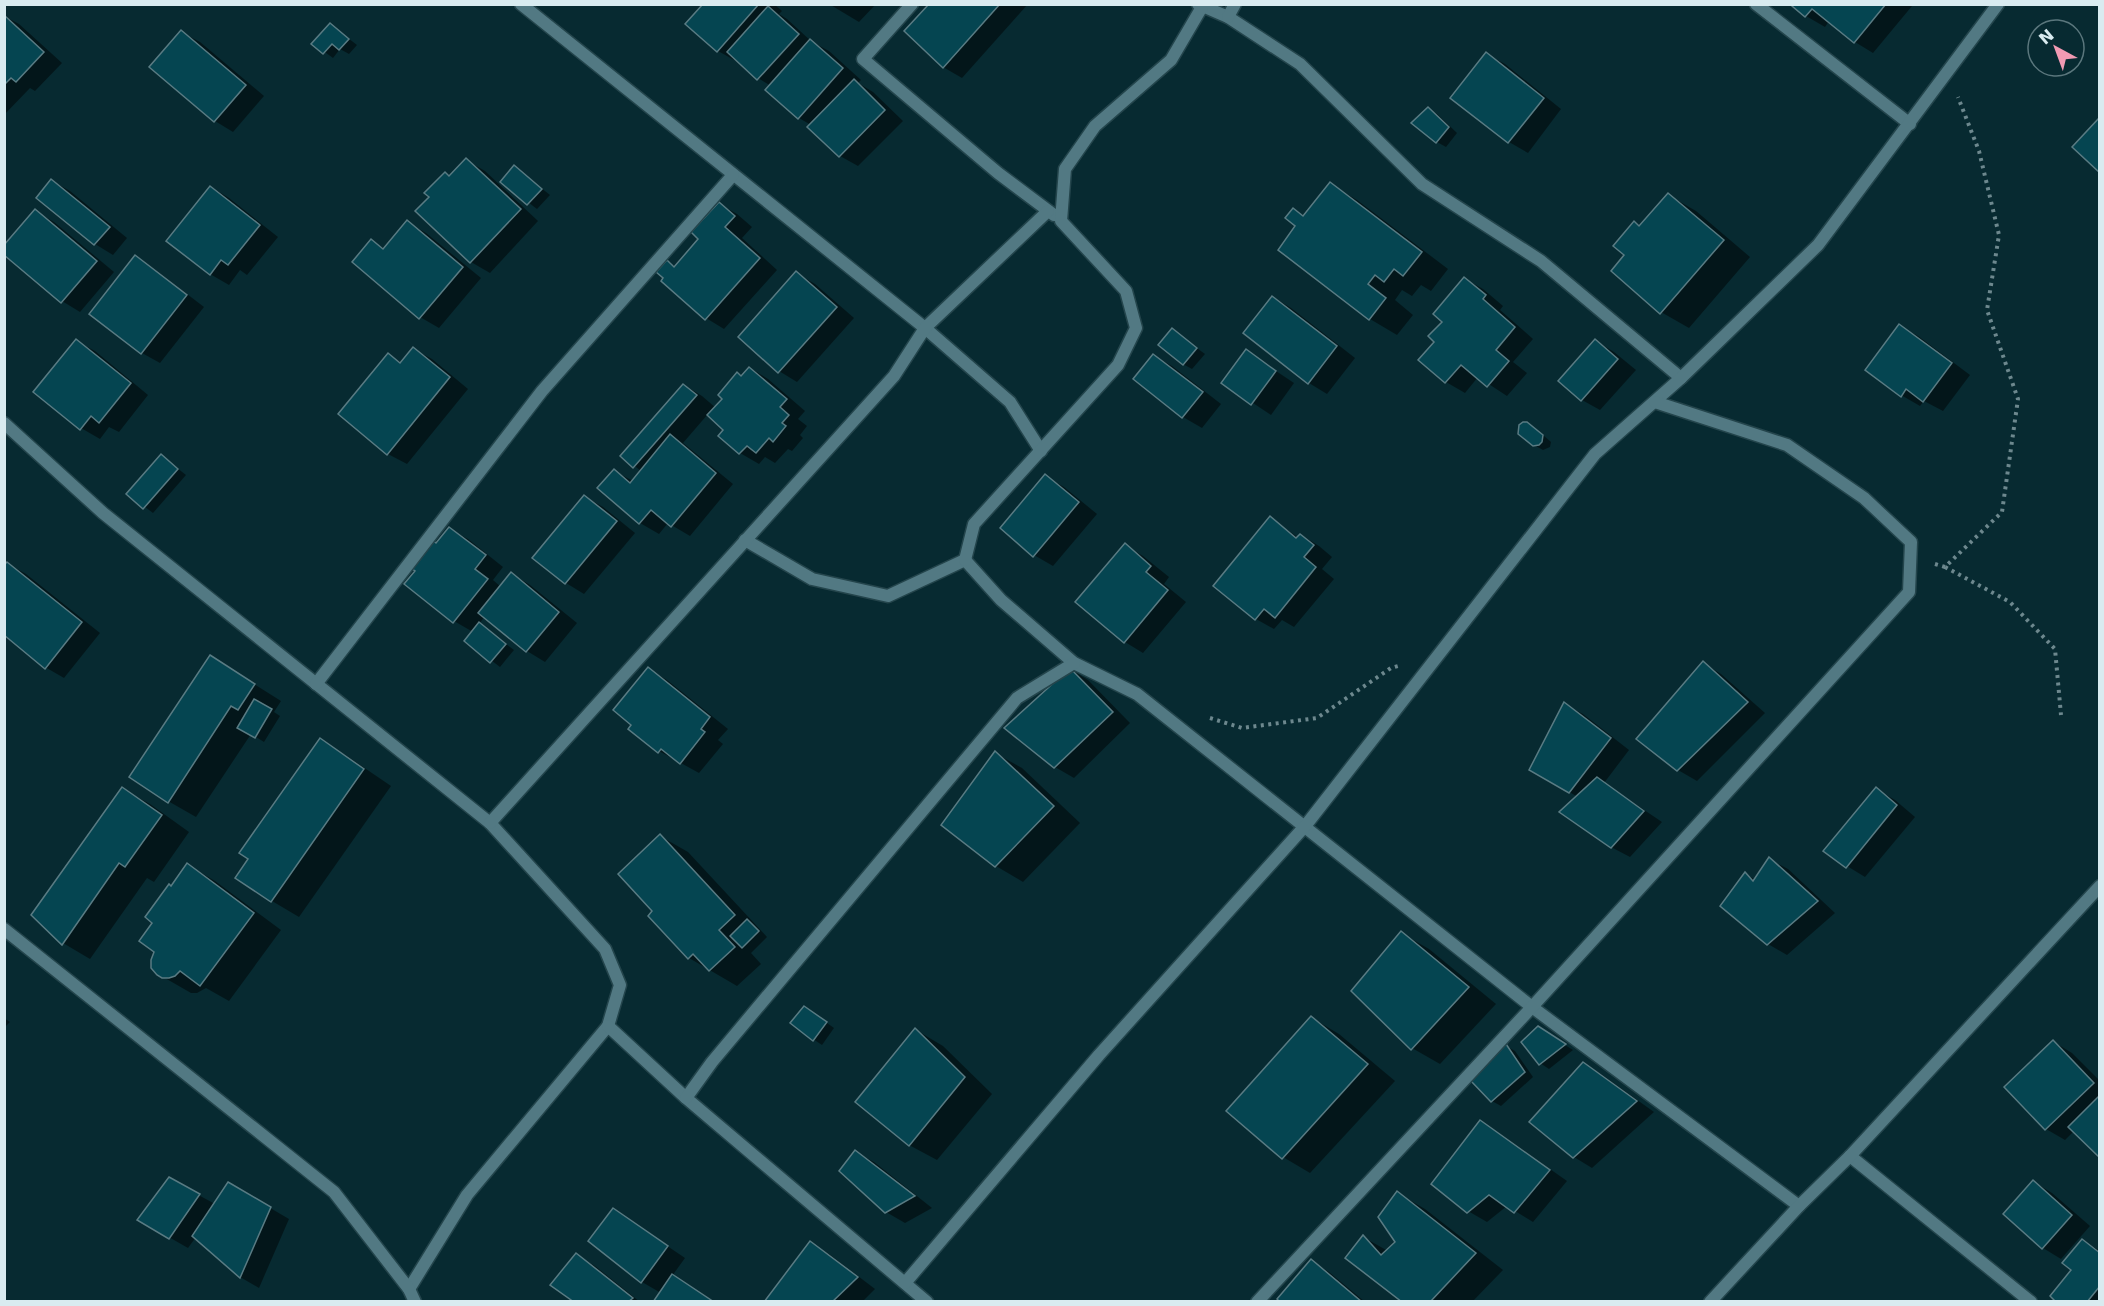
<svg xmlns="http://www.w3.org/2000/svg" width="2104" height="1306" font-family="'DejaVu Sans',sans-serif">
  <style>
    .shadow { fill: #0007 }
    .building { fill: #054551; stroke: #597b83; stroke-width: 1.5 }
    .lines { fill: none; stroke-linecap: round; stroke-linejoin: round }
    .street-casing { stroke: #24454c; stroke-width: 15 }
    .path { stroke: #6d888e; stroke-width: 4; stroke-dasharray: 3 4.5; stroke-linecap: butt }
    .street { stroke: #527983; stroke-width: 12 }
  </style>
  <rect width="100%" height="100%" fill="#072a31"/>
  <g class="shadow">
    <polygon points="705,4 774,4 782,11 779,14 787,19 812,42 829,51 861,80 858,83 873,92 903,121 858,166 840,156 811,125 799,118 767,90 771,86 758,78 738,60 736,61 718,51"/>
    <polygon points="829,4 876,4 859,22"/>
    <polygon points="931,4 1028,4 962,78 943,67"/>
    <polygon points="1795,4 1911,4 1912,6 1873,53 1855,42 1829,21 1825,27 1806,16 1794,6"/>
    <polygon points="4,16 19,24 62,63 35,91 30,88 4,115"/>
    <polygon points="331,25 357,45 349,54 340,49 333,58 314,44"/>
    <polygon points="181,32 200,42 264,96 233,132 215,121 151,67"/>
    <polygon points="1486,54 1505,64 1561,109 1528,153 1509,142 1452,97"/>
    <polygon points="1428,109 1437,114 1457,133 1446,147 1437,142"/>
    <polygon points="466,160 485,171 538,221 490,273 471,262 450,177"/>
    <polygon points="515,167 550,195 537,209 502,182"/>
    <polygon points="52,181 70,191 127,238 113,255 95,244"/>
    <polygon points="1330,184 1357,200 1448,269 1431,291 1421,285 1412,296 1402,290 1395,300 1413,315 1397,335 1370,319 1297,226 1293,210 1305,216"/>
    <polygon points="211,187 229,198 278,237 247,275 240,270 229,285 210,274"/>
    <polygon points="1668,195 1696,211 1750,257 1689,328 1661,312 1626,255 1634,223 1641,227"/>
    <polygon points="719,204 737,214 752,227 742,238 777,270 724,329 706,318 667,262 675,267 700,238"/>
    <polygon points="35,211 54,222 114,272 80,312 62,301"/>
    <polygon points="407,222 426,233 481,278 439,328 420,317 371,241 385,249"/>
    <polygon points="135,257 153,268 204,307 160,363 142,353 91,314"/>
    <polygon points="796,273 815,284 854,318 797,382 779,371"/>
    <polygon points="1465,279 1483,289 1503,306 1500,310 1533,339 1513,362 1527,373 1507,396 1478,377 1465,393 1446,382 1420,360 1436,341"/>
    <polygon points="1273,297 1291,308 1355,358 1327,394 1309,383 1245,333"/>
    <polygon points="1899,326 1918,336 1970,375 1943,411 1924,401 1920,406 1901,395"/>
    <polygon points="1172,330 1205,354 1192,369 1183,364"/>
    <polygon points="76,341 95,351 148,395 119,432 109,427 100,439 81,428"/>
    <polygon points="1596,341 1614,352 1636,370 1600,410 1582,400"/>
    <polygon points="413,349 432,359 468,389 407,464 388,454 388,355 402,363"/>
    <polygon points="1246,351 1294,383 1271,415 1223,383"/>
    <polygon points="1154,356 1172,366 1221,404 1202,428 1183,417 1135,379"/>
    <polygon points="750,368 768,379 805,411 798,419 807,426 800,435 803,438 792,451 788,449 775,463 765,457 759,464 740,453 720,436 726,429 708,414 683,443 733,484 690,536 668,523 659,534 640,523 599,488 614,471 633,481 641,471 622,456 684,385 702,396 716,408"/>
    <polygon points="1536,429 1551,442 1550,447 1543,450 1534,445"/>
    <polygon points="162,456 186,475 153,513 128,494"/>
    <polygon points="1045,476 1064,487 1097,514 1053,566 1034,555"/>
    <polygon points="585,497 603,507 635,533 584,594 566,583 534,558"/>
    <polygon points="1270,518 1299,538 1301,535 1319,546 1332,557 1322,569 1334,579 1294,627 1282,620 1274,629 1256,619"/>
    <polygon points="449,529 468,539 503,567 493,580 501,587 512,574 530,585 577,623 545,662 527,651 485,616 479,624 514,650 500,667 466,641 473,632 454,621 437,544"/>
    <polygon points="1125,545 1143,556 1169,577 1164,584 1186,602 1143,653 1125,642"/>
    <polygon points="8,564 26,574 100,633 64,678 45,667"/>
    <polygon points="211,657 281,701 274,712 280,716 264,742 251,734 196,817 168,801"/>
    <polygon points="1703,663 1721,674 1765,713 1697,781 1678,770 1638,739"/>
    <polygon points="648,669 667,680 728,729 718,740 723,744 699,773 659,751"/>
    <polygon points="1070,669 1088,680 1130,723 1074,778 1055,767 1007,728"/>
    <polygon points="1564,704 1583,714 1629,750 1604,783 1662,822 1630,857 1611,847 1578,797 1531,770"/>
    <polygon points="320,740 347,756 391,786 299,917 272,901"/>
    <polygon points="995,753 1022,768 1080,823 1023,882 996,866"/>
    <polygon points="122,789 150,804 189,832 154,882 147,878 90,959 63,943"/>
    <polygon points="1876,789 1895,800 1915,817 1865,877 1847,866"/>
    <polygon points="660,836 688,852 767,937 751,953 761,964 737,986 689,958 654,911"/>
    <polygon points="1769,859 1788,869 1835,913 1787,955 1768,944 1722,906 1745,874 1756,880"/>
    <polygon points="188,865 215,881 281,930 229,1001 206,988 197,993 191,993 158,974 154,923 171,888"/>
    <polygon points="1401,933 1429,949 1496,1004 1440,1064 1412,1048"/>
    <polygon points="813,1013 834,1028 822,1045 813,1039"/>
    <polygon points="4,1018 10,1022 4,1028"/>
    <polygon points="1312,1018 1339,1034 1395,1081 1310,1173 1283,1157"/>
    <polygon points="1538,1028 1573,1050 1549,1069 1540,1063"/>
    <polygon points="916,1030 943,1046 992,1094 937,1160 909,1145"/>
    <polygon points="2054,1042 2072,1053 2100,1081 2100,1156 2074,1131 2065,1140 2046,1129 2006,1087"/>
    <polygon points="1506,1046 1515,1051 1533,1077 1501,1106 1492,1101"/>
    <polygon points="1583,1064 1601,1074 1654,1112 1592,1168 1574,1157"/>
    <polygon points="1480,1122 1499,1133 1567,1181 1533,1222 1507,1206 1487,1222 1468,1211"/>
    <polygon points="855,1152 874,1162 932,1208 905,1223 886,1212"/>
    <polygon points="169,1179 215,1204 229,1184 289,1219 259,1288 240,1277 196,1237 188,1248 139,1220"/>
    <polygon points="2034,1182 2052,1193 2090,1226 2061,1259 2043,1248"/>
    <polygon points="1397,1193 1425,1209 1503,1270 1472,1302 1405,1302 1363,1237 1388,1251 1397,1243"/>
    <polygon points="614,1210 685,1258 672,1276 715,1302 655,1302 661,1293 642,1282"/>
    <polygon points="2082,1240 2100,1251 2100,1302 2058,1302 2073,1270"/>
    <polygon points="810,1243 829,1254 875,1289 862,1302 766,1302"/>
    <polygon points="576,1255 595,1266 640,1302 577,1302"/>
    <polygon points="1311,1261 1329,1272 1365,1302 1282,1302"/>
  </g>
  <g class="building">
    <polygon points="703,4 759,4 717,52 685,24"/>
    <polygon points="929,4 1000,4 943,68 904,31"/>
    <polygon points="1793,4 1886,4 1854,43 1812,9 1805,17 1792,6"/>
    <polygon points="768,6 799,34 757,80 727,52"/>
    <polygon points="4,15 44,52 16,82 11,78 4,85"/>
    <polygon points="330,23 349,39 339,50 332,44 323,54 311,44"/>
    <polygon points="181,30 246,85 214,122 149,67"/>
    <polygon points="810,39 843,68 798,119 765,90"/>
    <polygon points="1486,52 1544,98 1508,143 1450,98"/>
    <polygon points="854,79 885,110 839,157 807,127"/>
    <polygon points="1428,107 1449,127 1436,143 1411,123"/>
    <polygon points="2100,117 2100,173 2072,147"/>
    <polygon points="466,158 521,209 470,263 415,211 429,197 424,193 445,172 449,176"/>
    <polygon points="514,165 542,189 527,205 500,182"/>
    <polygon points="51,179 110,227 94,245 36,198"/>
    <polygon points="1330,182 1422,252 1403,276 1394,269 1384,282 1375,275 1368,284 1386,298 1369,320 1278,250 1295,226 1285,218 1293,208 1303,216"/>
    <polygon points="210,186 260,225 228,265 221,260 210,275 166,241"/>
    <polygon points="1668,193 1724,240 1660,314 1611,271 1624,255 1613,246 1634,221 1639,226"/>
    <polygon points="719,202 735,216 725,227 760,258 705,320 661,281 663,278 656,272 667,260 674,267 698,239 691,232"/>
    <polygon points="35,209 97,261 61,303 4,255 4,245"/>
    <polygon points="407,220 463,267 419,319 352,262 371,239 383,249"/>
    <polygon points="135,255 187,295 141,354 89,314"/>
    <polygon points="796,271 837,307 778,373 738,337"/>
    <polygon points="1464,277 1486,295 1483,299 1515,327 1496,350 1509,361 1487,387 1461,365 1445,383 1418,360 1434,342 1428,336 1442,322 1433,314"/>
    <polygon points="1272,296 1337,346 1308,384 1243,333"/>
    <polygon points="1899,324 1952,363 1923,402 1906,389 1901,397 1865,370"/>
    <polygon points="1172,328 1197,348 1183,365 1158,345"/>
    <polygon points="76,339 131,383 99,423 91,416 80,430 33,392"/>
    <polygon points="1595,339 1618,359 1581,401 1558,381"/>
    <polygon points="413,347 450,377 387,455 338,414 388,353 400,363"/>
    <polygon points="1246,349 1276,371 1251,405 1221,383"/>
    <polygon points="1153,354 1203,392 1182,418 1133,379"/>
    <polygon points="749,367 787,399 780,407 789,415 782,423 786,426 773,442 769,438 756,453 747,446 739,454 718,436 723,430 707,415 722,399 718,395 737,372 741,376"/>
    <polygon points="683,384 697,395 633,468 620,456"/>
    <polygon points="1523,422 1527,422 1543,435 1542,442 1539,445 1533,446 1518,434 1519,425"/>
    <polygon points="670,434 716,473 671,527 651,510 639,524 597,488 614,469 630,483"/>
    <polygon points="161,454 178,469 143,509 126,494"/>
    <polygon points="1045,474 1079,502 1033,557 1000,528"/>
    <polygon points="584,495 617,521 565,584 532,558"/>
    <polygon points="1270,516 1296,538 1300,534 1314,545 1304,557 1316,567 1275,618 1264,609 1255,620 1213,586"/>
    <polygon points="449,527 486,555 475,569 488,579 453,623 404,584 415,571 409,567 431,539 436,543"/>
    <polygon points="1125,543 1151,566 1146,572 1168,590 1124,643 1075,602"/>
    <polygon points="7,562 82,622 45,669 4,635 4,565"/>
    <polygon points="511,572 559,612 526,652 478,613"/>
    <polygon points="479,622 506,644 490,663 464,641"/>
    <polygon points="210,655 255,684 238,710 231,706 168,803 129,777"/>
    <polygon points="1703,661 1748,702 1677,771 1636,739"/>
    <polygon points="648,667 710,717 701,729 705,732 680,764 661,749 658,753 628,729 631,725 613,710"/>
    <polygon points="1070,668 1113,712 1054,768 1004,728"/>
    <polygon points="254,699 272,709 255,738 237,728"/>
    <polygon points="1564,702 1611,738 1569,793 1529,770"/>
    <polygon points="320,738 364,769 271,902 235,878 248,859 239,853"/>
    <polygon points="995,751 1054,806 995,867 941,825"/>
    <polygon points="1597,777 1644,811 1611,848 1559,812"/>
    <polygon points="122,787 162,815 125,867 119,863 62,945 31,915"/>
    <polygon points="1876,787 1897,805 1846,868 1823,851"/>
    <polygon points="660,834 735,915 719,930 735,947 709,971 693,954 688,959 648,916 652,911 618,874"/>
    <polygon points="1769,857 1818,901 1767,945 1720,906 1745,872 1753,881"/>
    <polygon points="187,863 254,913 200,986 180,971 175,976 169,978 162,978 157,975 151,968 151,960 154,952 139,941 152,923 145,917 169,884 171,886"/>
    <polygon points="747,919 759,931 742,948 730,936"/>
    <polygon points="1401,931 1469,987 1411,1050 1351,991"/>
    <polygon points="804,1006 827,1022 813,1041 790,1023"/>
    <polygon points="1311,1016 1368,1064 1282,1159 1226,1111"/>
    <polygon points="1538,1026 1566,1044 1539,1065 1521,1042"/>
    <polygon points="915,1028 965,1077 909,1146 855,1102"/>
    <polygon points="2053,1040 2094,1083 2045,1130 2004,1087"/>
    <polygon points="1506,1044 1525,1072 1491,1102 1471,1081"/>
    <polygon points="1583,1062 1637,1101 1573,1158 1529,1122"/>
    <polygon points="2100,1095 2100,1158 2068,1127"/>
    <polygon points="1480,1120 1550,1170 1514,1213 1489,1195 1467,1213 1431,1184"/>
    <polygon points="855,1150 915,1196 885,1213 839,1171"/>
    <polygon points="169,1177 200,1194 169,1239 137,1220"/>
    <polygon points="2033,1180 2072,1215 2042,1249 2003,1214"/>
    <polygon points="228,1182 271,1207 240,1278 192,1236"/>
    <polygon points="1397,1191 1476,1253 1430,1302 1402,1302 1345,1258 1363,1235 1381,1255 1395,1242 1378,1217"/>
    <polygon points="613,1208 668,1246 641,1283 588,1241"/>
    <polygon points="2082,1239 2100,1253 2100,1286 2087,1302 2056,1302 2050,1296 2071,1270 2062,1263"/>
    <polygon points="810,1241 858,1277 832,1302 764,1302"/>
    <polygon points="576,1253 633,1298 628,1302 574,1302 550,1285"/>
    <polygon points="1311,1259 1362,1302 1280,1302 1277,1299"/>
    <polygon points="672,1274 714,1302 653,1302"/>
  </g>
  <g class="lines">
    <g class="street-casing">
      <g id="street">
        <polyline points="521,4 925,328 1010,402 1041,451"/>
        <polyline points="912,4 863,59 998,173 1054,215"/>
        <polyline points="1198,4 1228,17 1300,64 1422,184 1541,261 1681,378"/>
        <polyline points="1756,4 1910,124"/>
        <polyline points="1228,17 1235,4"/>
        <polyline points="4,423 103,513 490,823 605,949 620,985 608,1026 467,1195 409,1289"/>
        <polyline points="745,540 812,579 888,596 965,560"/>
        <polyline points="965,560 1001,600 1074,663 1137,694 1532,1007 1799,1206"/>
        <polyline points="965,560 974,524 1118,365 1136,328 1126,291 1061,221 1065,169 1095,126 1171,60 1202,7"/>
        <polyline points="316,684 542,391 733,175"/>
        <polyline points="490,823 894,376 925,328 1048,211"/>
        <polyline points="4,929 334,1192 409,1289 415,1302"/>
        <polyline points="608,1026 686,1098 927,1302"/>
        <polyline points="686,1098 712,1062 1017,698 1074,663"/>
        <polyline points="1850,1156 2031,1302"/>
        <polyline points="905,1283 1099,1055 1306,825 1595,454 1681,378 1818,245 1998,4"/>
        <polyline points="1257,1302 1532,1007 1909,592 1911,542 1864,498 1787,445 1655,402"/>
        <polyline points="1710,1302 1799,1206 1850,1156 2100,886"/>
      </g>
    </g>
    <g class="path">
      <polyline points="1935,564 1945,567 2002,512 2018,399 1987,310 1999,235 1979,151 1958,97"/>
      <polyline points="1945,567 2010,602 2055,649 2061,715"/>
      <polyline points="1210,718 1242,728 1317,718 1391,668 1398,666"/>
    </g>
    <use href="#street" class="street"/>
  </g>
  <rect width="2104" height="1306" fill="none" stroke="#d9ebf0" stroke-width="12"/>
  <g transform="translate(2056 48) rotate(319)"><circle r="28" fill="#072a31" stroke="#5b777d" stroke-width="1.5"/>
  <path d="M0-4.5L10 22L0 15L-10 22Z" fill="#f19ab3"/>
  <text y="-9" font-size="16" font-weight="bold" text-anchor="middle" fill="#d9ebf0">N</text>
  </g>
</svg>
